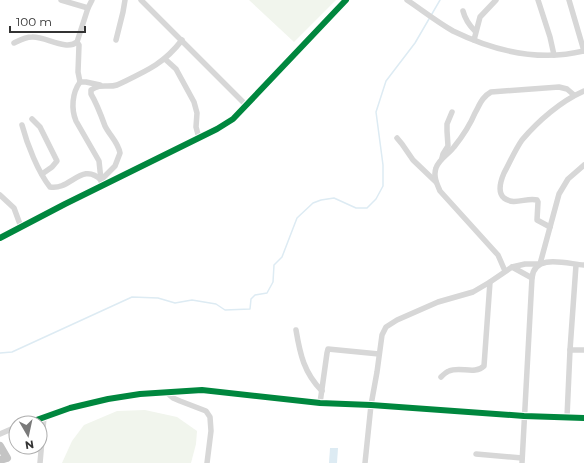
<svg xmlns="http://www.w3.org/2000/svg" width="584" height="463" font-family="Montserrat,sans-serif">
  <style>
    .green { fill: #f1f5ed }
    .water { fill: #ddebf3 }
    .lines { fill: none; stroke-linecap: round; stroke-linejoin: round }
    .stream { stroke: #ddebf3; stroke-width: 1.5 }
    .minor { stroke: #d7d7d7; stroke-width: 5.5 }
    .highway { stroke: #c4c4c4; stroke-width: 8 }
    .cycleway-casing { stroke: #fff; stroke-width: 8 }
    .cycleway { stroke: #00873e; stroke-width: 6 }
  </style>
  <rect width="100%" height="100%" fill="#fff"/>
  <g class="green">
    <polygon points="249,0 336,0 294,42"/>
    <polygon points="145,410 177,417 197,431 196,444 191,463 62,463 72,441 84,425 117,411"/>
  </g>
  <polygon class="water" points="330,448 338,448 337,463 329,463"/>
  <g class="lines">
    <polyline class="stream" points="0,353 12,352 132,297 158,298 175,303 192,300 216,304 225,310 250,309 251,299 255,295 267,293 273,282 274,265 282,257 297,218 313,203 321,200 334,198 356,208 367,208 376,199 383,186 383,165 376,112 386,81 415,43 440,0"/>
    <g class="minor">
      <polyline points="61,0 88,8"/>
      <polyline points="141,0 246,105"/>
      <path d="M407,0C422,10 437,22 453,31C494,51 539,62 584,51"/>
      <polyline points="538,0 550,37 554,55"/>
      <polyline points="569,0 584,51"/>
      <path d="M463,11C465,19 469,25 475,31"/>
      <polyline points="116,40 123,12 125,0"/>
      <polyline points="474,40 480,17 496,0"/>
      <polyline points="77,42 79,45 78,72 80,82"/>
      <path d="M14,43C20,40 25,37 32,37C45,36 66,51 77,42L88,8L92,0"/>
      <polyline points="165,59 176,69 194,102 197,113 196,127 199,138"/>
      <path d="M100,85L86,82H80C72,93 71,109 76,121L99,161L101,180"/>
      <polyline points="32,119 40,127 57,161 52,167 42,174"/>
      <path d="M22,125C27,144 38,172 50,187C70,191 82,161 101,180"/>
      <polyline points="397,138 402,144 413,160 436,182"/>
      <polyline points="442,158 443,154 448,146 447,131 447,124 452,112"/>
      <path d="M102,186L101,180L115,166L120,153C118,142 110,136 105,126C101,115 97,104 91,94V90C101,83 107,88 117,85C144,72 163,65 182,40"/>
      <polyline points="0,195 14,208 21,227"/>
      <path d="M550,227L537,220L538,202L537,200C527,197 514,206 504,198C497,192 501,180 504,173C510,162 515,150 522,140C538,121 561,101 584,91"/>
      <polyline points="0,238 65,204 217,129 233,119 346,0"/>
      <polyline points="512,267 532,278"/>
      <path d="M505,271L498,255L440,191C437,184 433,176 436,168C439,159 449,154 454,147C462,137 470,125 475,113C480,104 482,97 491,92L559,87L567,89L574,95"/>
      <path d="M296,330C300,354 304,373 322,391"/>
      <polyline points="570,350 584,350"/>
      <path d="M441,377C443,375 446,372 449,371C460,366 475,375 484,366L490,282"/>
      <polyline points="166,392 173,398 180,401 206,411 210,417 211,431 207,463"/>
      <polyline points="320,403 327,353 328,349 379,354"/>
      <polyline points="567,417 570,350 576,265"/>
      <polyline points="28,423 70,408 108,399 140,394 202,390 320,403 371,405 524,416 584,418"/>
      <polyline points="0,434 16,427"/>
      <polyline points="476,454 522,458"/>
      <polyline points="40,463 44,417"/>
      <polyline points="365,463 371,405 377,372 382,335 386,327 397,320 438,302 473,292 490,282 512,267 525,264 540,264 559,194 568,179 584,165"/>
      <path d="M522,463L532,278C534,253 567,264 584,265"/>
    </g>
    <polyline class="highway" points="0,446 7,458 0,460"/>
    <g class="cycleway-casing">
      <g id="cycleway">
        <polyline points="0,238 65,204 217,129 233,119 346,0"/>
        <polyline points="28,423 70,408 108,399 140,394 202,390 320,403 371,405 524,416 584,418"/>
      </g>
    </g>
    <use href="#cycleway" class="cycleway"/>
  </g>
  <g transform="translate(28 435) rotate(171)"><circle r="19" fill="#ffffff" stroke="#adadad"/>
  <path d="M0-3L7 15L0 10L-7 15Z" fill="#7a7a7a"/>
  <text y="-6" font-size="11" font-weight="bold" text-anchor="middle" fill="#333333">N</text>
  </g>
  <path d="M10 26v6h75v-6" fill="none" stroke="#333333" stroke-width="2"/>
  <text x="16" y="26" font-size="12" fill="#333333" stroke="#ffffff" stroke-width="3" paint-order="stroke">100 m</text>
</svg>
